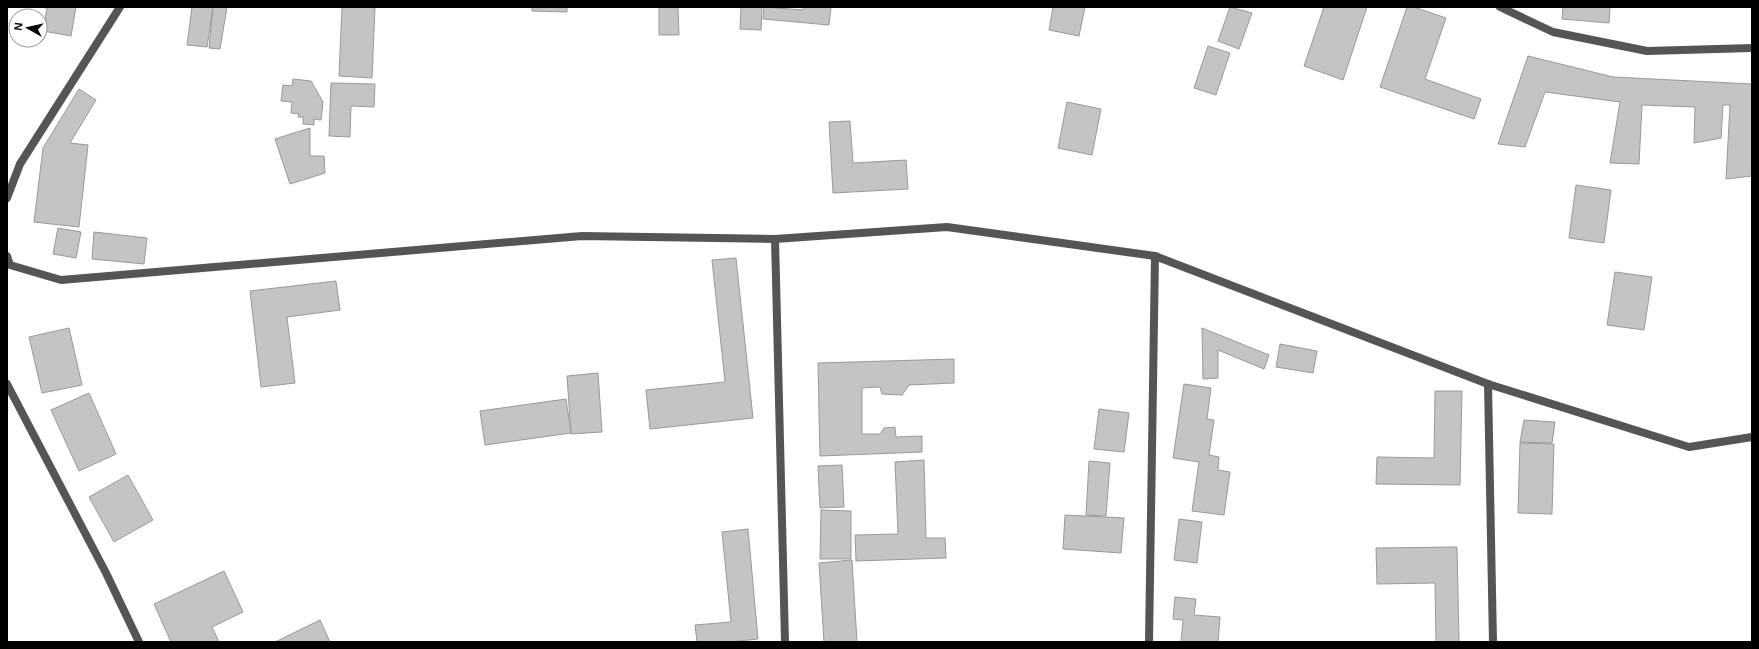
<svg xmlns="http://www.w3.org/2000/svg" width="1759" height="649" font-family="Arial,sans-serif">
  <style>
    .building { fill: #c4c4c4; stroke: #999 }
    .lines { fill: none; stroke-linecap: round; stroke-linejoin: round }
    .minor { stroke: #555; stroke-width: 8 }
  </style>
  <rect width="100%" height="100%" fill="#fff"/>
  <g class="building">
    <polygon points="39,7 76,7 71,36 43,31 47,8"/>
    <polygon points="192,7 213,7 207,47 187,45"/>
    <polygon points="213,7 227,7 220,49 209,48"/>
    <polygon points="342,7 375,7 372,78 339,76"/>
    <polygon points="532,7 567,7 567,12 532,11"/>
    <polygon points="659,7 678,7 679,35 659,35"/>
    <polygon points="741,7 762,7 761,30 740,29"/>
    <polygon points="764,7 803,10 803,7 831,7 829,25 763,19"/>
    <polygon points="1053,7 1085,7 1079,36 1049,30"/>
    <polygon points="1230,7 1252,13 1239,49 1218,41"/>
    <polygon points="1324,7 1367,7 1343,80 1304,66"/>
    <polygon points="1407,7 1414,7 1446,18 1425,79 1481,99 1474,119 1380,87"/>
    <polygon points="1563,7 1610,7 1609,23 1562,19"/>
    <polygon points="1208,46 1230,53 1216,95 1194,88"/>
    <polygon points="1528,56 1613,77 1752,84 1752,176 1726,179 1730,105 1723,105 1721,138 1694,143 1695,107 1642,105 1639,164 1610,163 1620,102 1545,92 1525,147 1498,144"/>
    <polygon points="293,79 311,81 323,102 321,120 314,119 314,125 303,124 303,117 298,117 299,114 291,113 292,102 281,101 283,85 292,86"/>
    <polygon points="331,83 375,84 374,107 351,106 350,137 329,136"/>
    <polygon points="79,89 96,100 70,143 88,145 79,227 34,222 43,148"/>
    <polygon points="1067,102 1101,109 1092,155 1058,148"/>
    <polygon points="850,121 853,163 906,160 908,189 833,193 829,122"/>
    <polygon points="310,128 310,156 324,156 325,173 290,184 275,139"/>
    <polygon points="1576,185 1611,190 1604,243 1569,238"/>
    <polygon points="58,228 81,232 76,258 53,254"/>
    <polygon points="94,232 147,238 144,264 92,259"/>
    <polygon points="736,258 753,418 650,429 646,390 725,382 712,260"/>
    <polygon points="1615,272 1652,277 1644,330 1607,325"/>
    <polygon points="336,281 340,310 287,317 295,383 261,387 250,291"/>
    <polygon points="69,328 82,385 42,393 29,337"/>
    <polygon points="1202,328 1269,355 1264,369 1218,350 1218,378 1203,379"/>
    <polygon points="1280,344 1317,351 1313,373 1276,367"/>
    <polygon points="954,359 954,383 909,385 902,395 882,394 880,387 862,388 862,434 880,434 884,428 895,427 896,437 922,436 922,452 820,456 818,363"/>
    <polygon points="598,373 602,432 571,434 567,376"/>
    <polygon points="1184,384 1211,388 1207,419 1214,420 1209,455 1219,457 1218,470 1230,472 1224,515 1192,511 1199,462 1173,458"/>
    <polygon points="1435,391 1462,391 1460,485 1376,484 1377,457 1434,458"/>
    <polygon points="89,393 116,454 79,471 51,410"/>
    <polygon points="566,399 571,433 485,445 480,411"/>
    <polygon points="1099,409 1129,413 1124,452 1094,449"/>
    <polygon points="1524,420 1555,422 1552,443 1520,442"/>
    <polygon points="1520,443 1554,444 1552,514 1518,513"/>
    <polygon points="924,460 926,538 945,538 946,558 856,561 855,535 898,534 895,462"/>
    <polygon points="1089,461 1110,463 1106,516 1086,515"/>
    <polygon points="842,465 844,507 820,508 818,466"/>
    <polygon points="128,475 153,520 114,542 89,497"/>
    <polygon points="821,510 851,511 851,559 820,559"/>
    <polygon points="1065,515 1124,518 1121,553 1063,549"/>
    <polygon points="1179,519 1202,522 1197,563 1174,560"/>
    <polygon points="748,529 758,639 730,642 697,642 695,625 731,622 722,532"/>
    <polygon points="1457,547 1459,642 1436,642 1435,583 1377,584 1376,548"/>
    <polygon points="852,560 857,642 824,642 819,563"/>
    <polygon points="224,571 243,612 212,627 219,642 171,642 154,604"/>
    <polygon points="1175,597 1196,599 1194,615 1220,617 1218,642 1181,642 1183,620 1173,619"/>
    <polygon points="320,620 330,642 275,642"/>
  </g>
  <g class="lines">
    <g class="minor">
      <polyline points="1500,7 1553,32 1647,51 1752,48"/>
      <polyline points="7,198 20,164 120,7"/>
      <polyline points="775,239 785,642"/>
      <polyline points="7,256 10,265 61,280 582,236 775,239 947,227 1155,256 1488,384 1689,447 1752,437"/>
      <polyline points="7,384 106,573 139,642"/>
      <polyline points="1488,384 1493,642"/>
      <polyline points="1149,642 1155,256"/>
    </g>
  </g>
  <rect width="1759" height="649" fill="none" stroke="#000000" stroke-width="16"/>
  <g transform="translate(28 28) rotate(278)"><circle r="19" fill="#ffffff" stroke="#999999"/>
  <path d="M0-3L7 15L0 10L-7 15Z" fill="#000000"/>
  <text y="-6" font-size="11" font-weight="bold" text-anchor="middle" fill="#000000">N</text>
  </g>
</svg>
